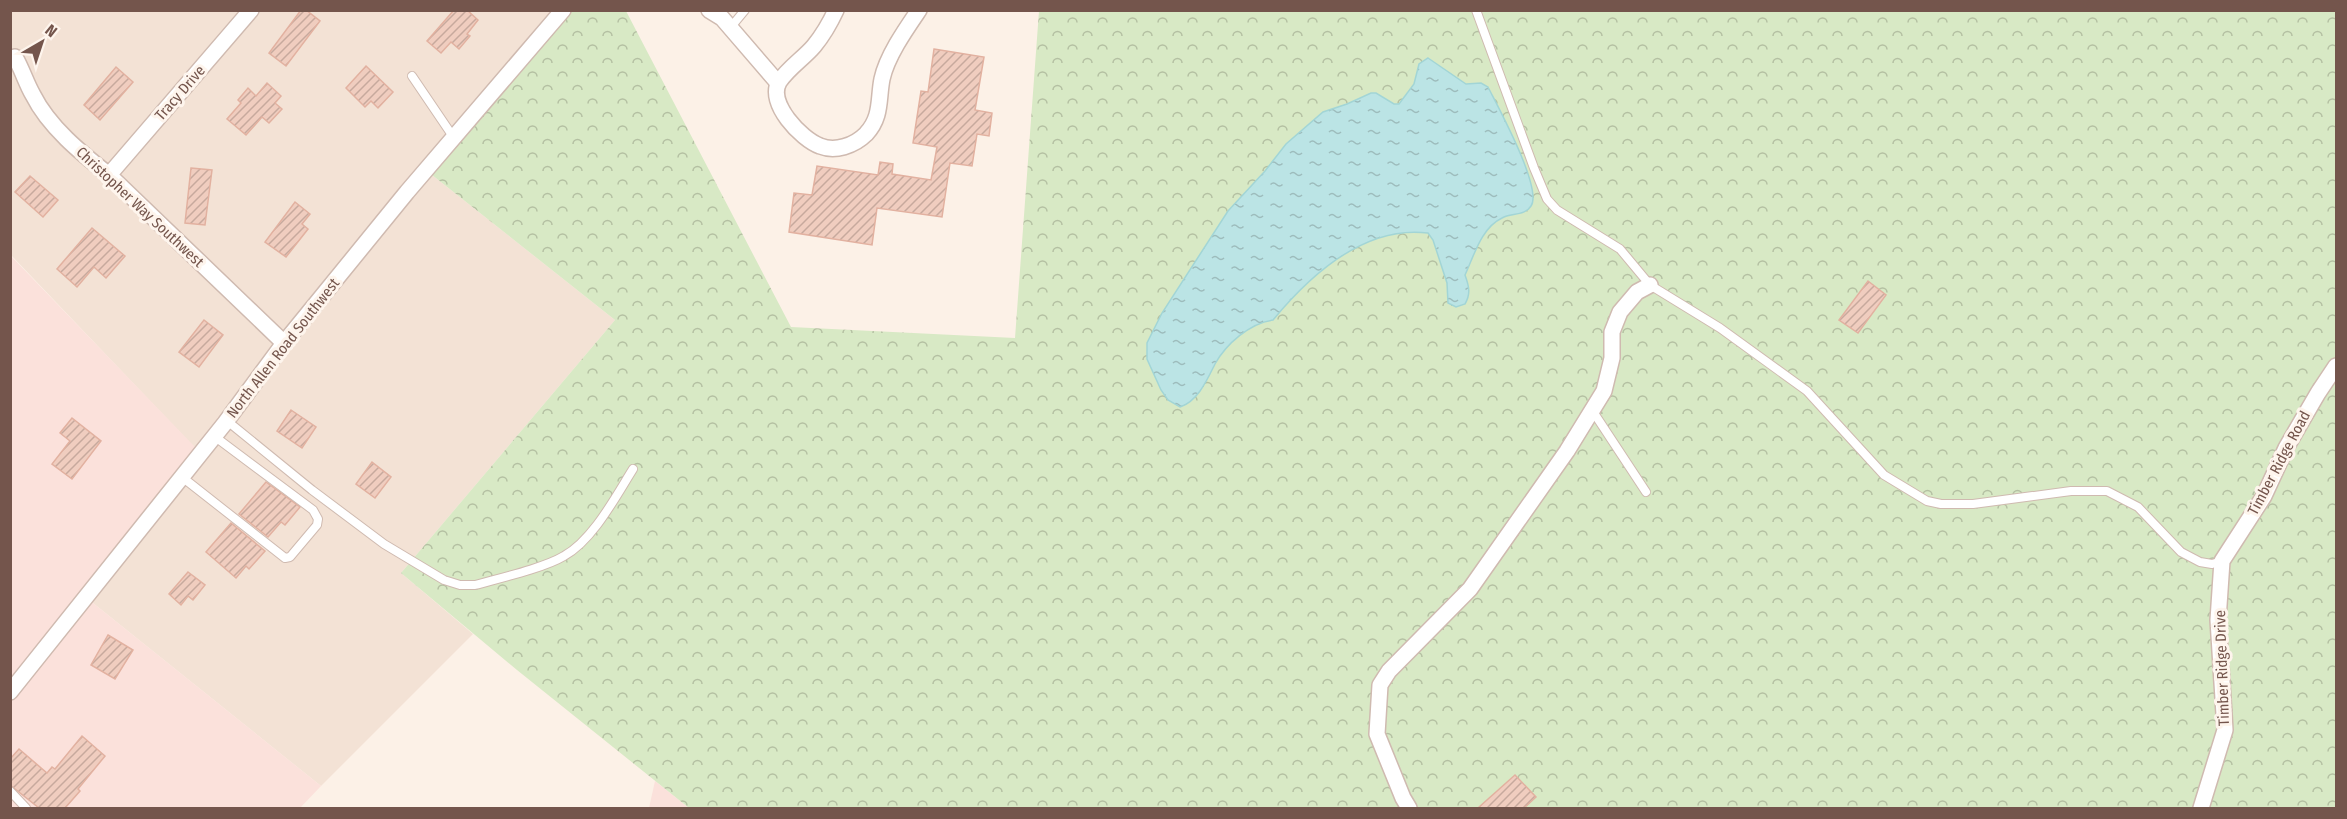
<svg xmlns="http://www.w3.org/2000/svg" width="2347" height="819" font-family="'Fira Sans Condensed',sans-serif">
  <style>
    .residential { fill: #f3e2d5 }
    .commercial { fill: #fbe1db }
    .forest { fill: url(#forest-crowns) }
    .water { fill: url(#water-ripples); stroke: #a2d5d6; stroke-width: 1.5 }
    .building { fill: url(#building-hatch); stroke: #e2b1a0; stroke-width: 1.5 }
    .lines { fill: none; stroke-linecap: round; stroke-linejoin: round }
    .lane-casing { stroke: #cfbab0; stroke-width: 10 }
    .street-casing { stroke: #cfbab0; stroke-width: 18 }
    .lane { stroke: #fff; stroke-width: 8 }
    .street { stroke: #fff; stroke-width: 15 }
    .labels { text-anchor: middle; stroke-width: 6; stroke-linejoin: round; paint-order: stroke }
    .street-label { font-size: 15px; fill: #74554c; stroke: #fef5ed }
  </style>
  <defs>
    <pattern id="forest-crowns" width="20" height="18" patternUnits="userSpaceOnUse" patternTransform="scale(1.5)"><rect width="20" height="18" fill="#d8e9c5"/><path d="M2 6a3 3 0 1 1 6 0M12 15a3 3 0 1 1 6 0" fill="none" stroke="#b4c0a2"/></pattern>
    <pattern id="water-ripples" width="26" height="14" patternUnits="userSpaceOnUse" patternTransform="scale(1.5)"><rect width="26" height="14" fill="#bbe4e5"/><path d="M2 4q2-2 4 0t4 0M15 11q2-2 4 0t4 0" fill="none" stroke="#9dbcbc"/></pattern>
    <pattern id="building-hatch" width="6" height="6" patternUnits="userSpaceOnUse" patternTransform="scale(1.5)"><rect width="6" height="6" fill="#f0cdbf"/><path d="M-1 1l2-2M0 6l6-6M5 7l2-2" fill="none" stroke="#c7a99d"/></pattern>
  </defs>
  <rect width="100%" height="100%" fill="#fcf1e7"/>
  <polygon class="residential" points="11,11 557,11 427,171 615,320 401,573 473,634 321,786 88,599 194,447 11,255"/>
  <g class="commercial">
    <polygon points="10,255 195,447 88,599 321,786 300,808 11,808"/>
    <polygon points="655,781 689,808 649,808"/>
  </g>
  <polygon class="forest" points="557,11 626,11 791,327 1015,338 1039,11 2336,11 2336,808 689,808 517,670 401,573 615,320 427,171"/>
  <path class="water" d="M1428,58L1466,84L1481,83L1488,87C1498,107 1543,189 1531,206C1525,216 1511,213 1502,218C1481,228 1474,256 1465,275C1469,286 1471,294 1465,304L1456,307L1448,303L1447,283L1433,240L1428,233C1365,225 1311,274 1273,320C1250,323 1226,344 1215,364C1207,380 1198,401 1180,407L1168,400L1161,390L1147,359V343L1162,313L1228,211L1265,171L1286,144L1323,112L1347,104L1371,93H1376L1394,104H1399L1414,84L1419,64Z"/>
  <g class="building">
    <polygon points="301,10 306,10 320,21 286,66 269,53"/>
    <polygon points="454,10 467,10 478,20 467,34 470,36 459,49 451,42 441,53 427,41"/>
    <polygon points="934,49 984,57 975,110 992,113 989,136 977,134 972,166 950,163 942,217 877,208 872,245 789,232 794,193 812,195 817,166 878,175 880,162 893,164 892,174 931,180 937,147 913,143 921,91 928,92"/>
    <polygon points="366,66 393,92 378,108 371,101 365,107 346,88"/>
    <polygon points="116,67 133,82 100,120 84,105"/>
    <polygon points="267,83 281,96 275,103 282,109 269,123 262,117 246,135 227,119 241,103 238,100 248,88 256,96"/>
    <polygon points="191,168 212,170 205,225 185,223"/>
    <polygon points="30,176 58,200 43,217 15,192"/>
    <polygon points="295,202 310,214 302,224 308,229 286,257 265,242"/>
    <polygon points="92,228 125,256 106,278 94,267 77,287 57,269"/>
    <polygon points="1868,281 1886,295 1858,333 1839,320"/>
    <polygon points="204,320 223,335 199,367 179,352"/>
    <polygon points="291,410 316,427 302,448 277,431"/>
    <polygon points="72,418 101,441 72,479 52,464 70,441 60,433"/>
    <polygon points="372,462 391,477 375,498 356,484"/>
    <polygon points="266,482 300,507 285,525 281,522 268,537 239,514"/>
    <polygon points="231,523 265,551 249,569 246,566 236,578 206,552"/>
    <polygon points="188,572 205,585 193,600 188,596 181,605 169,594"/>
    <polygon points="108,635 133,650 115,679 91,665"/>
    <polygon points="82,736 105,756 78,789 80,791 65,808 39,808 10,785 10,759 19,749 47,773 52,767 55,769"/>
    <polygon points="1515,775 1536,797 1524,808 1478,808"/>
  </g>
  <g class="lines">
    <g class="lane-casing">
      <g id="lane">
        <polyline points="1476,10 1534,168 1547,199 1557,210 1620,249 1650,285 1720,328 1807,391 1884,475 1927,501 1941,504 1973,504 2071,491 2107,491 2138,507 2181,552 2200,562 2212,564 2222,561"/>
        <polyline points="730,28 745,10"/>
        <polyline points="412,76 454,138"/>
        <polyline points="1592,410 1646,492"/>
        <path d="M226,420L312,490L384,544L444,580L460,585H475C500,578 544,568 564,556C593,540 616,496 633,469"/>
        <polyline points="182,477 285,558 290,557 317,525 318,519 313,510 214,436"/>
        <polyline points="10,791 26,808"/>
      </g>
    </g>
    <g class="street-casing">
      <g id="street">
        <polyline points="709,10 722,18 778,83"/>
        <path d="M836,10C830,23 823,35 814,46C804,58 788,68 779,82C767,103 801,139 820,146C835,152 854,146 866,134C882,117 878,99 882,79C887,56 906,29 919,10"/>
        <path d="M15,57C22,69 26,83 33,95C49,127 81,153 109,175L284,343"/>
        <polyline points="109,175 251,10"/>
        <polyline points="10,692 225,423 284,343 407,192 563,10"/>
        <polyline points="1409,808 1403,798 1377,734 1380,685 1389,671 1470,589 1567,451 1604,391 1612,358 1612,332 1620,312 1637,292 1650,285"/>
        <polyline points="2201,808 2225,730 2218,620 2222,561 2264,496 2286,448 2318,393 2336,366"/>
      </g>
    </g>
    <use href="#lane" class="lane"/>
    <use href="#street" class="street"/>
  </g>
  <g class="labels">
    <g class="street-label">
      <text transform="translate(180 93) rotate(-49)" y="5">Tracy Drive</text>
      <text transform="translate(140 207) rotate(43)" y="5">Christopher Way Southwest</text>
      <text transform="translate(283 348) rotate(-52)" y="5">North Allen Road Southwest</text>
      <text transform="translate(2279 463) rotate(-62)" y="5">Timber Ridge Road</text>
      <text transform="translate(2222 668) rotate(-92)" y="5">Timber Ridge Drive</text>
    </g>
  </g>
  <rect width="2347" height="819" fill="none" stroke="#74554c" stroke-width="24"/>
  <g transform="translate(42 42) rotate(39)" stroke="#fef5ed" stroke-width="4.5" paint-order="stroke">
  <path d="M0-4.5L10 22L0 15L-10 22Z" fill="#74554c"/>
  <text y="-9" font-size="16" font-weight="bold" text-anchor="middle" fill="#74554c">N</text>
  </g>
</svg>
